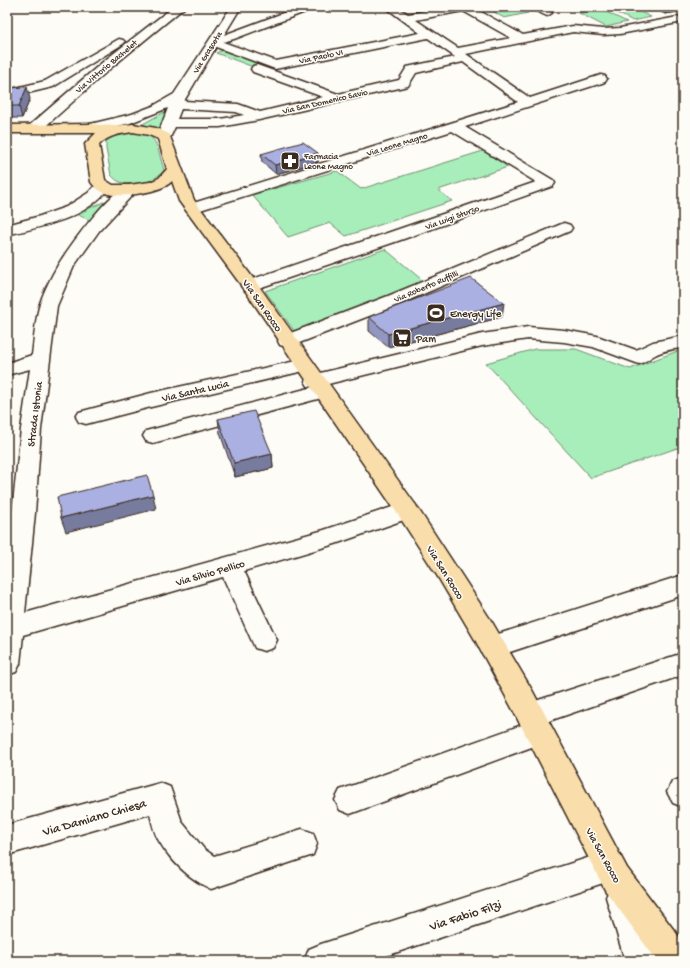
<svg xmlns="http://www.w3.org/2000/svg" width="690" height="968" font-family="'Gochi Hand',sans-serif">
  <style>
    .green { fill: #a7eeba; stroke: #718c6c }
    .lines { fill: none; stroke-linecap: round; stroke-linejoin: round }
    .minor-casing { stroke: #3b2a1e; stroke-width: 3 }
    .major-casing { stroke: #3b2a1e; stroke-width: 3 }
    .minor { fill: #fdfcf7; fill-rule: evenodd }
    .major { fill: #f9deab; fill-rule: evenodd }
    .wall { fill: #9297c2; stroke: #3b2a1e }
    .shaded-wall { fill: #777b9e; stroke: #3b2a1e }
    .building { fill: #aab0e1; stroke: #3b2a1e }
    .labels { text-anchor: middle; stroke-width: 3; stroke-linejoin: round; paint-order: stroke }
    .far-street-label { font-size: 9px; fill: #3b2a1e; stroke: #fdfcf7 }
    .far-poi-label { font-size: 9px; fill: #3b2a1e; stroke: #fdfcf7; text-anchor: start }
    .street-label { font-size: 11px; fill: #3b2a1e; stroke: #fdfcf7 }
    .poi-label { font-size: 11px; fill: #3b2a1e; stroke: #fdfcf7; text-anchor: start }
    .near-street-label { font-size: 13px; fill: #3b2a1e; stroke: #fdfcf7 }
  </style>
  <rect width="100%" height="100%" fill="#fdfcf7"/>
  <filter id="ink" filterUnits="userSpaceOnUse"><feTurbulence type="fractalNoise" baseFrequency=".025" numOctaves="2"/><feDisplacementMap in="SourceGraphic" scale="8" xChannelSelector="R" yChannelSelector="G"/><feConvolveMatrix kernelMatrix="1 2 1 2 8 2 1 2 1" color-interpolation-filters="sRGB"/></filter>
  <g filter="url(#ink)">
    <g class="green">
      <polygon points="486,7 517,7 528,13 504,18"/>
      <polygon points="612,7 630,7 651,17 633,21 607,8"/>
      <polygon points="600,9 627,22 606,27 579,13"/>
      <polygon points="227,48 266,64 256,68 216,53"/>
      <polygon points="170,109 162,130 139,126"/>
      <path d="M129,132C159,132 156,145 164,170C155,182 133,189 118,181C116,180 113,177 111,175L106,149V141L119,134Z"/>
      <polygon points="483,151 508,167 438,190 452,201 346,236 330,223 288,237 252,195 337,171 361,189"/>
      <polygon points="108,200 94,222 76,214"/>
      <polygon points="385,249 427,284 295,332 265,291"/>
      <polygon points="535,349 576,349 630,369 683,349 683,449 680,447 591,478 486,363"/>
    </g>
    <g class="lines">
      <g class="minor-casing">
        <g id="minor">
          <polygon points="173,7 185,7 112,67 40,131 30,131 28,128 30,125 104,61"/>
          <path d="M231,7H241L224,35L299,7H314L313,9L234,39L223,42L276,61L420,33L385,7H397L408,14L448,7H472L523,35L573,26L603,29L620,28L683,16V22L620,34L603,35L573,32L466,54L530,98L601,75L605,76L607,79L605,82L465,127L553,180L555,183L553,186L395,242L250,291L244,290L241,286L244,282L536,182L452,131L197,211L192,213L187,211L184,208L187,205L518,102L463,62L416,73L408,86L259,120L220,127H175L169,140L164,141L159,140L157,137L168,108L130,123L91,132L86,131L84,128L86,125L132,114L153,106L174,94ZM463,11L511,38L458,48L416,20ZM428,38L455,57L407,67L399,80L338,94L257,65L253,66L251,69L253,72L323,97L260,112L238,104L184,101L216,47L275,69ZM181,109L236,112L244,115L220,119H177Z"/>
          <polygon points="531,7 544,7 552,13 547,16 532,9"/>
          <polygon points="119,39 123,40 125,42 123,44 53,87 7,98 7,90 45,81"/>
          <path d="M103,182L108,183L110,186C88,219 43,226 7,235V225L40,216L66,207L88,193L98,183Z"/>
          <path d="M129,185L134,187L137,190L99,231L74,266L57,306L41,429L35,513L25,613L324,530L407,502L415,504L418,510L415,516L335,544L244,571L277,640L273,648L264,651L255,648L223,577L23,635L20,664L16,672L7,675V559L21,429L30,369L7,375V363L32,355C34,340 35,322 39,307C42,295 52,275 58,265C69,247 110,190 129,185Z"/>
          <polygon points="564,223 570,225 572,228 570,231 400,304 294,345 287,347 280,345 278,341 280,337 388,296"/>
          <path d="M528,327L564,330L597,336L636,350L653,342L683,336V348C673,349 664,350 655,355C649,358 646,362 639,364L593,347L564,342L528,339L482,346L324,385L329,386L332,391L329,396L153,443L146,441L143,436L146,431L313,387L308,386L305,381L308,376L482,334Z"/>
          <polygon points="305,359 312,361 315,365 312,369 151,407 86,424 79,422 76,417 79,412 151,393"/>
          <polygon points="683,575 683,595 492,658 483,655 479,647 483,639 492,636"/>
          <polygon points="683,653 683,675 546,722 548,723 552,732 548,741 350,814 340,810 335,800 340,790 522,725 520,724 516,715 520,706"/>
          <polygon points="682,778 683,778 683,807 673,803 667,792 672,782"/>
          <path d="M160,783L170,787L182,822L204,849L214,856L302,829L313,833L317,844L313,855L211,889C189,879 171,861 159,841C154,833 152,823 150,814L7,855V825Z"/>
          <polygon points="609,851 620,855 624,866 620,877 609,881 371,961 304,961 309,949 321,944"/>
          <polygon points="622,881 633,886 659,961 625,961 606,897 611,886"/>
        </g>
      </g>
      <g class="major-casing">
        <path id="major" d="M91,124L114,126L133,124L156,128L169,134L194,200L256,282L415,504L492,622L532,690L627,868L683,942V961H657L605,890L512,708L474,638L438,577L399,516L244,289L179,201L172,181C163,192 119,199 105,193C100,191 94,187 91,182L85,144L96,133H7V125ZM133,132L149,135L158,139L167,169L159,178L150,182L129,185H113L105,180L99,145C109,135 120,134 133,132Z"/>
      </g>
      <use href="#minor" class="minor"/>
      <use href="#major" class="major"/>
    </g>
    <g class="wall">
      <polygon points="650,7 683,7 683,11 665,14"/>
      <polygon points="7,88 30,99 22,118 7,118"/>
      <polygon points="318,153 318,162 276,174 262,162 261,154"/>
      <polygon points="369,317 502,317 388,347 369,331"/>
      <polygon points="218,419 272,454 273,468 235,477 220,433"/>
    </g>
    <g class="shaded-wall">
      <polygon points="666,7 683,7 683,11 665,14"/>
      <polygon points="27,87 30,99 22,118 19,106"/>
      <polygon points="318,153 318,162 276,174 275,165"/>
      <polygon points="504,303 502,317 388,347 388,334"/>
      <polygon points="272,454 273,468 235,477 234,463"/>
      <polygon points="153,495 156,509 66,532 61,518"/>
    </g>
    <g class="building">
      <polygon points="27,87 19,106 7,106 7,88"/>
      <polygon points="303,142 318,153 275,165 261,154"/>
      <polygon points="471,278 504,303 388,334 369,317"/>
      <polygon points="254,411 272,454 234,463 218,419"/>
      <polygon points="147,475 153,495 61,518 57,497"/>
    </g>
  </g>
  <defs>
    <g id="pharmacy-square" transform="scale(1)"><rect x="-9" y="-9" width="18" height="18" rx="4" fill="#3b2a1e" stroke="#fdfcf7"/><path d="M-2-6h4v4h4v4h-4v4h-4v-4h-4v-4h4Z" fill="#fff"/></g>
    <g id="stadium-square" transform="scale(1)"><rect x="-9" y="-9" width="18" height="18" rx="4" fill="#3b2a1e" stroke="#fdfcf7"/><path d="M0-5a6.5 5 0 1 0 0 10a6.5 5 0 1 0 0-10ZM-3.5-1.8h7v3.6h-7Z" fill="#fff"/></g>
    <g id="supermarket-square" transform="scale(1)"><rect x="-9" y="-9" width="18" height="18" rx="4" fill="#3b2a1e" stroke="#fdfcf7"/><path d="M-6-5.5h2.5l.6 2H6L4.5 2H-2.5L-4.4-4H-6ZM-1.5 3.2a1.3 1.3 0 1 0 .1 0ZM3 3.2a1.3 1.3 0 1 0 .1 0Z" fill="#fff"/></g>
  </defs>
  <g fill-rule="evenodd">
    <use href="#pharmacy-square" x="290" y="161"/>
    <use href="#stadium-square" x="436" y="313"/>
    <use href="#supermarket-square" x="402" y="338"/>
  </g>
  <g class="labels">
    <g class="far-street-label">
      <text transform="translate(207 52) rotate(-58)" y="3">Via Grasceta</text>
      <text transform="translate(321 56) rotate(-12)" y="3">Via Paolo VI</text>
      <text transform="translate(106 66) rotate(-40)" y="3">Via Vittorio Bachelet</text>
      <text transform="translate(325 101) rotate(-13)" y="3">Via San Domenico Savio</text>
      <text transform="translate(397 144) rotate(-17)" y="3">Via Leone Magno</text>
      <text transform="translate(452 217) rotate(-20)" y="3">Via Luigi Sturzo</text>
      <text transform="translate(426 286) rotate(-23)" y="3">Via Roberto Ruffilli</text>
    </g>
    <g class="far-poi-label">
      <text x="304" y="159">Farmacia<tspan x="304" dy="10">Leone Magno</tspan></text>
    </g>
    <g class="street-label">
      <text transform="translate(263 305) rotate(55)" y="4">Via San Rocco</text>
      <text transform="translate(195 390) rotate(-13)" y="4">Via Santa Lucia</text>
      <text transform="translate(34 414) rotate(-83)" y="4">Strada Istonia</text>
      <text transform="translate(210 572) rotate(-16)" y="4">Via Silvio Pellico</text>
      <text transform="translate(446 572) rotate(58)" y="4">Via San Rocco</text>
      <text transform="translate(604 855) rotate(61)" y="4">Via San Rocco</text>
    </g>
    <g class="poi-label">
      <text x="450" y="317">Energy Life</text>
      <text x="416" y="342">Pam</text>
    </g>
    <g class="near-street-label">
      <text transform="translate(94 816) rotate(-16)" y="5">Via Damiano Chiesa</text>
      <text transform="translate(465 914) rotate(-18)" y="5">Via Fabio Filzi</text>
    </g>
  </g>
  <rect width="690" height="968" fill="none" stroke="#fdfcf7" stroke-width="24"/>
  <rect x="12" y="12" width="666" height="944" fill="none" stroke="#3b2a1e" stroke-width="1.5" filter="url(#ink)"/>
</svg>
